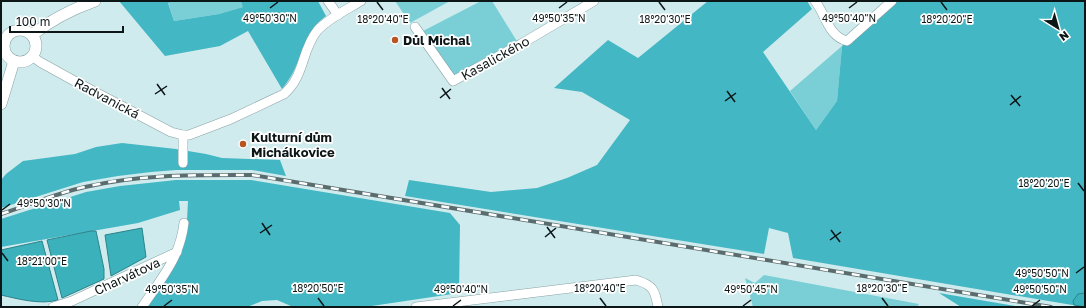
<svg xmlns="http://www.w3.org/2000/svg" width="1086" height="308" font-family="'Golos Text',sans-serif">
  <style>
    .green { fill: #7acfd7 }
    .forest { fill: #43b7c3 }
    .water { fill: #3bb1bc; stroke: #2d828a }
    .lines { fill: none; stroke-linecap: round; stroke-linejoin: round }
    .minor-casing { stroke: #89a2a5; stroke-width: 10 }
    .tertiary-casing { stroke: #89a2a5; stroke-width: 12 }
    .minor { stroke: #fff; stroke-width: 9 }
    .tertiary { stroke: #fff; stroke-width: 11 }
    .rail-casing { stroke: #5b6c6e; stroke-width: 4 }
    .rail { stroke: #fff; stroke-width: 2.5; stroke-dasharray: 8; stroke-linecap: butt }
    .ticks { fill: none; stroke: #0c1617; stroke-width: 1.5 }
    .poi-dot { fill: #b85422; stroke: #fff; stroke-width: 1.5 }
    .labels { text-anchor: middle; stroke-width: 3.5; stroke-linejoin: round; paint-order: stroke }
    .poi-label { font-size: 13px; font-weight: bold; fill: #0c1617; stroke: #fff; text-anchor: start }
    .street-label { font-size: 13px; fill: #0c1617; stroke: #fff }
    .ticks-label { font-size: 10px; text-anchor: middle; fill: #0c1617; stroke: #fff; stroke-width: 3.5; stroke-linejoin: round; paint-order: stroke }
  </style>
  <rect width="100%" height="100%" fill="#cfebed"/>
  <g class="green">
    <polygon points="172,1 294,1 243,7 219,14 174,21 168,2"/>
    <polygon points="395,1 450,1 410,23"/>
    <polygon points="481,1 492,1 518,43 454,76 423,31"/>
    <polygon points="842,46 837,101 816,130 790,91"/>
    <polygon points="764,275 919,304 917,307 753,307 745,278 755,283"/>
  </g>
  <g class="forest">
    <path d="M119,1H172L168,3L174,21L219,14L243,7L241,1H318L326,16C321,20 316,24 312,30C300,50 299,69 282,89L248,31L220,46L165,56Z"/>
    <polygon points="708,1 807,1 812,9 763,52 816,130 837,101 842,46 895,1 1085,1 1085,293 1078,294 1074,305 1084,307 793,258 788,233 769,228 764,254 405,196 409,180 491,192 537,188 567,178 597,165 630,120 582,92 554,88 608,40 638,58"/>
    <polygon points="122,143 176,149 206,154 222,158 280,160 286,176 252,170 176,170 151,172 118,176 83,182 1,208 1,180 6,174 23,161 75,154 96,147"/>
    <polygon points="176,180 251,180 450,213 460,225 459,293 365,307 293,307 277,300 262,301 247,307 145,307 187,220 188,201 179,201 180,210 138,223 1,247 1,219 86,192 120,186"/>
    <polygon points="939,293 1021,307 961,307"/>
  </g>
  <g class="water">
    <polygon points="142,228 146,257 111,276 105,235"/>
    <polygon points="91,231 96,231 104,269 104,279 62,298 47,240"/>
    <path d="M42,241L58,300C41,305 18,299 1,295V250Z"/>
    <polygon points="1085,293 1085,307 1074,305 1073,301 1078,294"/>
  </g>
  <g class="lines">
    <g class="minor-casing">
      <g id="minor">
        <polyline points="328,1 338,15"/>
        <path d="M815,1C826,15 828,36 847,41L892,1"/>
        <polyline points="415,27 453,81 521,44 594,1"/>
        <path d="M32,56L40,62L78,83L171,132L183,135H189L231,119L284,94C305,76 301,51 317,31C327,19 348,9 361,1"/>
        <polyline points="183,163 183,135"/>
        <polyline points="53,307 72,301 177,252"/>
        <path d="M142,307C161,279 180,258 184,223"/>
        <path d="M416,307L636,280C653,285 655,290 658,307"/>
      </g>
    </g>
    <g class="tertiary-casing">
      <g id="tertiary">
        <circle cx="20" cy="46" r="16"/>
        <path d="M32,35C51,20 72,9 95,1"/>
        <polyline points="1,104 14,61"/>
      </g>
    </g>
    <use href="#minor" class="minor"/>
    <use href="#tertiary" class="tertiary"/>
    <g class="rail-casing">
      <path id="rail" d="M1,214C29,205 57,193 85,187C140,174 196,175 252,175L1051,307"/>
    </g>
    <use href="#rail" class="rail"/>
  </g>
  <path class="ticks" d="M377,2L383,10M659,2L665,10M941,2L947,10M270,8L278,2M559,8L567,2M849,8L857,2M157,84L165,95M442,88L450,99M727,91L735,102M155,94L167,86M1011,95L1020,106M440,98L451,89M725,101L736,93M1010,105L1021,96M1078,183L1084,191M2,210L10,204M262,223L270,235M547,227L555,238M831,230L840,242M260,233L272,225M545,237L556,228M830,240L841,232M2,253L8,261M1076,273L1084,267M318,298L324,306M600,298L606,306M882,298L888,306M164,306L172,300M453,306L461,300M743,306L751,300M1032,306L1040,300"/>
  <g class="poi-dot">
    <circle cx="395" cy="40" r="4"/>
    <circle cx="243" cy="144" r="4"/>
  </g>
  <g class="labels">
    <g class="poi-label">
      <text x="403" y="45">Důl Michal</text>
      <text x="251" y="142">Kulturní dům<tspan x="251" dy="15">Michálkovice</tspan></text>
    </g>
    <g class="street-label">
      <text transform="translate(495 58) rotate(-29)" y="5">Kasalického</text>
      <text transform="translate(107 98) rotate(28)" y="5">Radvanická</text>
      <text transform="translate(127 276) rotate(-25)" y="5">Charvátova</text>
    </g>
  </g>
  <g class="ticks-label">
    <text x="270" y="22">49°50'30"N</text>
    <text x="559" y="22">49°50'35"N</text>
    <text x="849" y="22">49°50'40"N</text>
    <text x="383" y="23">18°20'40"E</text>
    <text x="665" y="23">18°20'30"E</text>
    <text x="947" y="23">18°20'20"E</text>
    <text x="1044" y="187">18°20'20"E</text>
    <text x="44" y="207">49°50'30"N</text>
    <text x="42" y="265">18°21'00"E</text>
    <text x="1042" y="277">49°50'50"N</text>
    <text x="318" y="292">18°20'50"E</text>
    <text x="600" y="292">18°20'40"E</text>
    <text x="882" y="292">18°20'30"E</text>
    <text x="172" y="293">49°50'35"N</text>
    <text x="461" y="293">49°50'40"N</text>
    <text x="751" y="293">49°50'45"N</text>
    <text x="1040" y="293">49°50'50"N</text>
  </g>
  <rect width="1086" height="308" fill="none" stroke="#0c1617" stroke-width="4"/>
  <g transform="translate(1058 28) rotate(143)" stroke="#ffffff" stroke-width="3" paint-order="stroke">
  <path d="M0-3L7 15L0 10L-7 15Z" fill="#0c1617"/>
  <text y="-6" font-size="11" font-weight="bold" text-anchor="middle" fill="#0c1617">N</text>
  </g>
  <path d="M10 26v6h113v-6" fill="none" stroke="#0c1617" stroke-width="2"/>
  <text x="16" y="26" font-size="12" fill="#0c1617" stroke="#ffffff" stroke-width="3" paint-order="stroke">100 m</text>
</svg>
